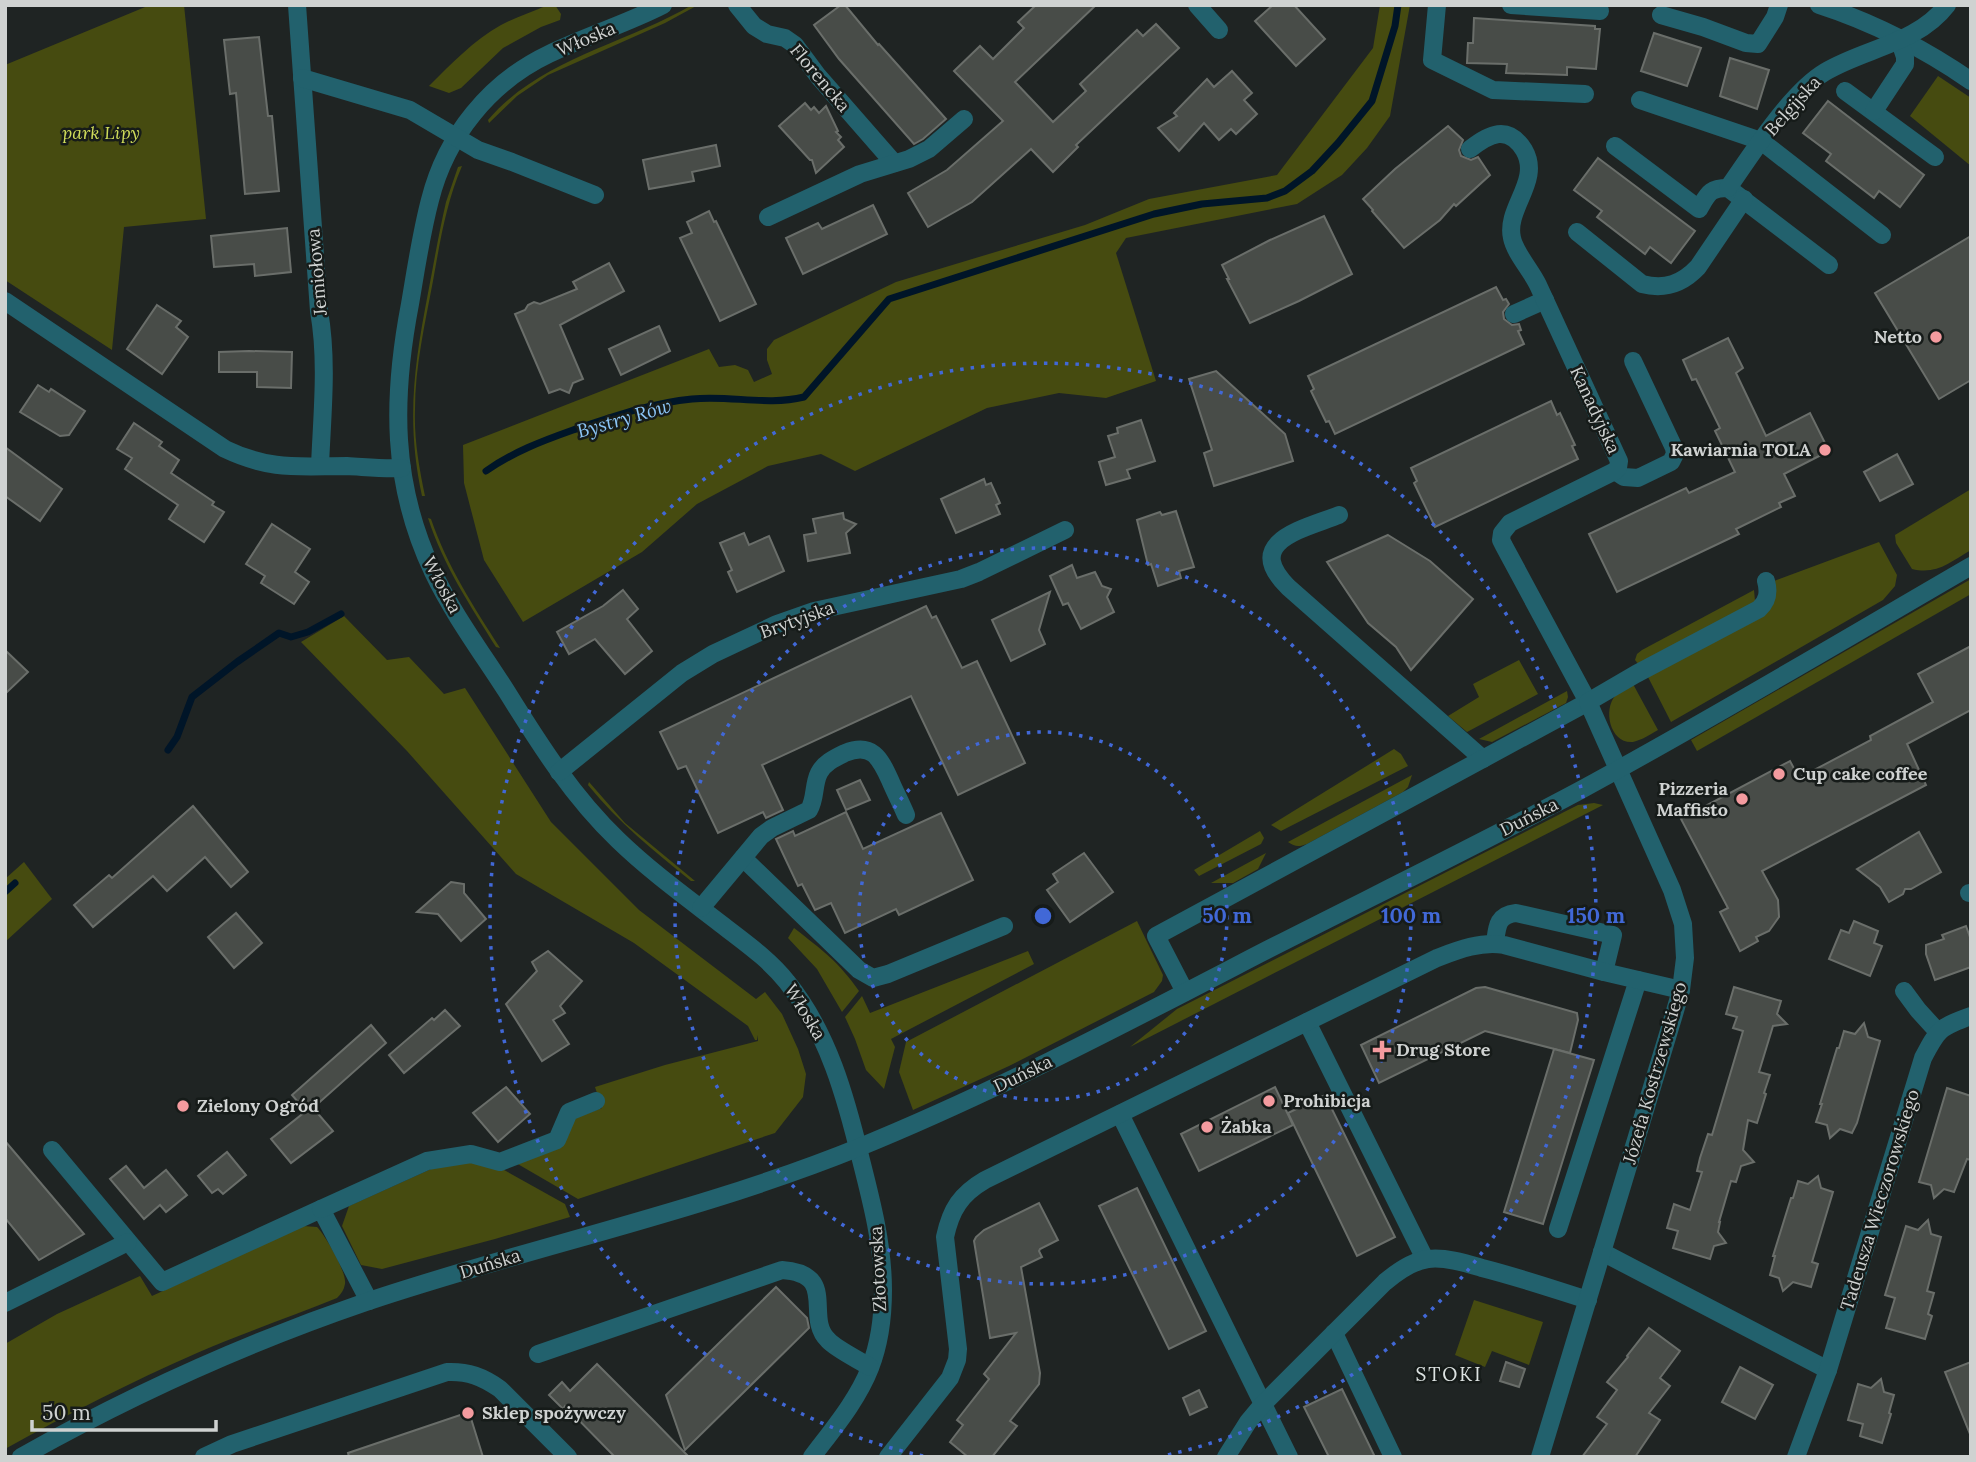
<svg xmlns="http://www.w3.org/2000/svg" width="1976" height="1462" font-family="Lora,serif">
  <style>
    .green { fill: #464b10 }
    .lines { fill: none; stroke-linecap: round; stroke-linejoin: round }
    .stream { stroke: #001528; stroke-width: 7 }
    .building { fill: #484c48; stroke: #6a6e6a; stroke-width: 2 }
    .minor { stroke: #22616d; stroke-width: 18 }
    .tertiary { stroke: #22616d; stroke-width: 18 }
    .ring { fill: none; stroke: #4168d7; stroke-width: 3.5; stroke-dasharray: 3.5 7 }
    .poi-dot { fill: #f49b9f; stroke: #161b19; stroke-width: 2.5 }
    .labels { text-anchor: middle; stroke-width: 5; stroke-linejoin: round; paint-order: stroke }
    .street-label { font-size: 18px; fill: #cfd2d1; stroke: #161b19 }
    .park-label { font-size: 18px; font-style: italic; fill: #cfdc5a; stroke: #161b19 }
    .poi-label { font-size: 18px; font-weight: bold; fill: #cfd2d1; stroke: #161b19; text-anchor: start }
    .water-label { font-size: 19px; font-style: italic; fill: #8cc5f6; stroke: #161b19 }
    .neighbourhood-label { font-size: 19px; letter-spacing: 2px; fill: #dde3e2; stroke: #161b19 }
    .centre { fill: #4168d7; stroke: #161b19; stroke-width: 3.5 }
    .ring-label { font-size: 21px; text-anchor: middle; font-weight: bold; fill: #4168d7; stroke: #161b19; stroke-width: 5; stroke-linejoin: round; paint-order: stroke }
  </style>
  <rect width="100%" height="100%" fill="#1f2423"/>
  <g class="green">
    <polygon points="150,5 184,5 206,219 124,227 112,350 5,280 5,65"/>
    <path d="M548,5H555L561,14L560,20L541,27L503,48L461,88L449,93L429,86C451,64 474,40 501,25C516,17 532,12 548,5Z"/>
    <path d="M692,5H698L665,23L548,75L517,96L489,123L488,120C540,59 625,44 692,5Z"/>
    <polygon points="1380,5 1410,5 1390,116 1367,148 1342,175 1297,204 1126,238 1116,253 1156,381 1106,398 1059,393 987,408 855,471 821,454 768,466 697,504 642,552 523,622 484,560 464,483 463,445 709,349 719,367 735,365 748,370 754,382 772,374 767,360 767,349 774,340 896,282 1085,225 1149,199 1277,175 1373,48"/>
    <polygon points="1938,76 1971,98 1971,166 1910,116"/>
    <path d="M462,166C446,203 440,242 433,281C425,324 415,366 415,410C414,439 419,467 425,496H422C406,422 414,366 428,293C434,262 439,232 446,202L458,167Z"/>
    <path d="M1971,489V550C1950,562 1937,575 1912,569L1896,543L1895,535Z"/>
    <path d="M428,518L431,519C447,566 474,607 500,648L496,647C470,605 443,565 428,518Z"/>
    <polygon points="1879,542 1897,575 1895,586 1883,600 1671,722 1648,677 1768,611 1774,581"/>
    <polygon points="1971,579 1971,594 1697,751 1691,740"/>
    <polygon points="1754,590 1755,601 1750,605 1639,665 1635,660 1637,654 1642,650"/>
    <polygon points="344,616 387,660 409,657 444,694 465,688 551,822 639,910 756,999 765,992 782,1014 798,1049 806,1074 803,1097 775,1133 578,1199 516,1163 575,1118 602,1108 595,1087 665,1065 758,1041 758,1035 757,1040 755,1040 748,1026 634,943 516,874 407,751 301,642"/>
    <polygon points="1519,660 1538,694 1467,732 1448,716 1479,697 1473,684"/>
    <path d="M1633,684L1658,730C1651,734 1642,740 1633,742C1610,744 1603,710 1615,696C1619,691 1627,688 1633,684Z"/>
    <polygon points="1567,691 1568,697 1566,703 1492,742 1479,739"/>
    <polygon points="1394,749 1401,754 1408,766 1281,831 1271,825"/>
    <path d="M1412,775L1408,787L1403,792L1307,844C1299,847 1295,847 1288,842Z"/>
    <path d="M589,782L625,823L695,881H691C654,851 618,822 588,785Z"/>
    <polygon points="1594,803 1603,805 1130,1047 1177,1009 1568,810 1578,805"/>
    <polygon points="1260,831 1264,838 1261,844 1199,876 1194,870"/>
    <polygon points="1266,853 1258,869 1233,883 1211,883"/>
    <polygon points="24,862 52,899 5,942 5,879"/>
    <polygon points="1137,921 1163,975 1162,981 1154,992 1009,1066 913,1110 899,1072 906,1042"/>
    <path d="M794,928C821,949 839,962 859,991L842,1012L817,969L788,938Z"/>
    <polygon points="1028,951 1034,964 891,1039 895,1047 884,1089 866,1070 855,1039 845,1017 862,996 870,1013"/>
    <polygon points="471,1161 497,1166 565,1204 570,1217 495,1239 382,1269 361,1265 342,1226 349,1206 431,1169"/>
    <path d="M303,1226L317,1227C325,1235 347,1272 345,1284C344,1290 341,1294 337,1298C290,1317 243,1333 197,1353C131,1382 68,1414 5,1449V1344L57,1314L140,1276L152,1296Z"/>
    <polygon points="1474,1300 1543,1322 1529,1365 1492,1351 1485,1367 1455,1355"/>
  </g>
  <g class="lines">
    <g class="stream">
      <path d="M486,471C513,452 542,441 573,430C612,417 651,403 692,399C730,395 767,406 804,397L889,299L1154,214L1202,204L1267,198L1285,191L1312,171L1338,143L1372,101L1395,26L1398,5"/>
      <polyline points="168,750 177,737 192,697 237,662 279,633 291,637 308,632 341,614"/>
      <polyline points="5,892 15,883"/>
    </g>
  </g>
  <g class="building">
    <polygon points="841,5 845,5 878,45 879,44 946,119 923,139 914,144 839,59 814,25"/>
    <polygon points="1036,5 1096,5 1015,82 1053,122 1086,91 1080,84 1137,30 1143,36 1156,24 1179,48 1076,145 1078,147 1053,172 1031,149 972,202 928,227 908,193 947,170 1003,121 954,71 980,46 993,59 1024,28 1018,22"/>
    <polygon points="1273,5 1294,5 1325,39 1296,66 1255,21"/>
    <polygon points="1474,18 1595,26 1595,29 1600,29 1596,69 1567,67 1567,75 1506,73 1507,64 1467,63 1468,43 1473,43"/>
    <polygon points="1654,33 1701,48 1687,86 1641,71"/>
    <polygon points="259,37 268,116 272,116 279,191 245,194 236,93 230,94 224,40"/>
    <polygon points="1730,58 1769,70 1757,109 1720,96"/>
    <polygon points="1232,71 1252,93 1244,100 1257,114 1236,134 1231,129 1219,140 1204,123 1179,151 1158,128 1177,116 1174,113 1207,79 1214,87"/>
    <polygon points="1828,101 1924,175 1900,207 1879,191 1874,198 1826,161 1831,154 1803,133"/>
    <polygon points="805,103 811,110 814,107 819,113 826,106 838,131 836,132 841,137 838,140 844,147 816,173 812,160 810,160 779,126"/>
    <polygon points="1448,126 1463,140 1459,150 1461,156 1471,160 1478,157 1490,175 1456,206 1454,204 1440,220 1404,248 1372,211 1373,210 1363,199 1395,169"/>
    <polygon points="716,145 720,166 692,172 694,181 649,189 643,160"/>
    <polygon points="1598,158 1695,231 1671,263 1650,247 1645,254 1597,217 1602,211 1574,190"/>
    <polygon points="873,205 887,234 803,274 786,238 818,223 822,229"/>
    <polygon points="709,211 714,222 716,221 756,304 720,321 680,238 692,233 687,222"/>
    <polygon points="1324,216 1352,274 1299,301 1250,323 1227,279 1229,279 1222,265 1270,240"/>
    <polygon points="287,228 291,272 255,276 254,264 214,267 211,236"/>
    <polygon points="1971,236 1971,380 1939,399 1875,293"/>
    <polygon points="609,263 624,291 560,325 583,379 573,383 569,393 560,389 549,393 515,314 525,310 528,305 534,302 540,304 577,289 573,282"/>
    <polygon points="1496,287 1503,300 1506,299 1509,304 1503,312 1504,319 1512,325 1519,324 1521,330 1518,331 1524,344 1335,434 1329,421 1326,422 1311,391 1314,389 1308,376"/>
    <polygon points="157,305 181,321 176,327 188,337 162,374 127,349"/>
    <polygon points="659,326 670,351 621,375 609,349"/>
    <polygon points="1728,338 1743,368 1736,373 1766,436 1810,413 1829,451 1784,474 1795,496 1779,503 1781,507 1736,529 1739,534 1617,592 1589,534 1686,488 1689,493 1735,472 1715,431 1720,428 1696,379 1692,380 1683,360"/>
    <polygon points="249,351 292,352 291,388 257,387 257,372 219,372 219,352"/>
    <polygon points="1216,371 1285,434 1293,461 1214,486 1204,453 1212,450 1189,379"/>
    <polygon points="38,385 49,392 51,389 85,411 69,435 60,436 20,412"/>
    <polygon points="1551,401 1557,415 1560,413 1575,445 1572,446 1578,459 1435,527 1414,483 1417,481 1411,468"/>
    <polygon points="1141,420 1155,461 1127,470 1130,478 1106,485 1099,462 1115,457 1108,436 1118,433 1117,428"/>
    <polygon points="134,423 162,442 159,446 179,460 171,473 214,502 212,505 224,512 204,542 169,519 178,505 125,469 132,458 117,449"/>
    <polygon points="5,447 62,489 40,521 5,496"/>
    <polygon points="1897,454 1913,484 1880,501 1864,472"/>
    <polygon points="984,479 986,485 991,483 1000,503 996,505 1000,514 956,533 941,499"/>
    <polygon points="1176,511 1194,567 1179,571 1181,578 1158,586 1151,564 1148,565 1137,520 1160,512 1162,515"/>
    <polygon points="843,513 844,519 856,524 846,533 850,553 808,561 804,535 816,533 813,519"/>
    <polygon points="272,524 310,549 295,572 309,582 294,604 261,583 265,576 246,564"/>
    <polygon points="744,533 749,545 769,536 784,571 737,592 728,572 732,570 720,543"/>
    <polygon points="1388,535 1430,561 1473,599 1411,670 1396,647 1368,623 1327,562"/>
    <polygon points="1072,565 1077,578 1095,572 1102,586 1111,589 1107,597 1114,612 1081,629 1068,603 1063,605 1050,576"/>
    <polygon points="623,590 638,609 627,619 652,651 625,674 595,639 569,654 557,632 603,606"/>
    <polygon points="1050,592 1039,630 1045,644 1011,661 992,620"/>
    <polygon points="926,606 932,618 936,616 962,668 977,661 1025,763 958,795 911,696 762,765 783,810 766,818 763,812 718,833 686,766 678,769 660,732"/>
    <polygon points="1971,646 1971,710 1907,744 1926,785 1762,871 1778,900 1779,917 1769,931 1756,937 1758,941 1740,951 1720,912 1728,908 1681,819 1790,761 1799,778 1871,740 1870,736 1933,702 1918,674"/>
    <polygon points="5,650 28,672 5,694"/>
    <polygon points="860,780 870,800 846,810 837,790"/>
    <polygon points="193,806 248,872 231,887 205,857 167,891 153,876 93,927 74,905 109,875 112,878"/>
    <polygon points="846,812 863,849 941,813 973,880 899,915 896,909 845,933 831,903 815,910 802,884 798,886 776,839 793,831 795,836"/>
    <polygon points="1919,832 1941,872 1911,889 1905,889 1903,894 1889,902 1880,887 1857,869"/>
    <polygon points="1084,853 1113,892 1070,922 1047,890 1058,882 1053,874"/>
    <polygon points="451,882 464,884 464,893 486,919 461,941 438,914 417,912"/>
    <polygon points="236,913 262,943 234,968 208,937"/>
    <polygon points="1854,921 1878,931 1874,943 1882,946 1870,976 1829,959 1841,930 1849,933"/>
    <polygon points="1966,926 1971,940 1971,967 1935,980 1926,954 1926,945 1944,939 1942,935"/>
    <polygon points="548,951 582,981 560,1006 565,1013 553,1020 569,1044 542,1061 506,1004 537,971 532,962"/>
    <polygon points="1485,987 1577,1013 1578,1020 1570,1053 1485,1031 1379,1083 1361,1045 1476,988"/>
    <polygon points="1734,987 1781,1001 1777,1014 1787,1024 1773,1026 1759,1072 1770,1075 1764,1093 1766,1094 1757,1123 1748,1120 1743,1150 1754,1162 1741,1166 1736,1182 1731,1181 1719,1222 1720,1222 1718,1232 1726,1243 1714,1246 1710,1259 1673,1248 1678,1231 1667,1228 1674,1204 1690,1210 1702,1172 1697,1171 1700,1158 1708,1134 1712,1135 1743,1031 1733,1028 1737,1017 1726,1014"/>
    <polygon points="445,1010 460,1026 404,1073 389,1055 432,1018 434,1020"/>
    <polygon points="1864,1023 1868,1037 1880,1041 1857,1123 1852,1133 1840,1129 1830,1138 1827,1125 1816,1122 1822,1104 1820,1104 1837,1048 1839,1048 1844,1031 1855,1034"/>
    <polygon points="371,1025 386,1043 313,1108 333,1131 291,1163 271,1139 306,1111 292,1095"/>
    <polygon points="1554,1049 1594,1060 1543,1224 1504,1212"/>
    <polygon points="506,1087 530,1114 498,1142 473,1113"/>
    <polygon points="1275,1087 1293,1125 1199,1171 1181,1134"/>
    <polygon points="1947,1088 1971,1096 1971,1160 1967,1159 1954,1192 1944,1189 1934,1198 1931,1185 1919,1182"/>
    <polygon points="1325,1095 1395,1237 1357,1256 1288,1113"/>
    <polygon points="5,1141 84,1234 39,1260 5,1218"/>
    <polygon points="227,1152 246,1175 223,1194 218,1189 212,1193 198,1176"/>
    <polygon points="126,1166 144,1188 166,1170 187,1195 166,1212 160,1205 144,1219 110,1179"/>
    <polygon points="1818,1176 1821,1188 1833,1192 1812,1262 1818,1264 1811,1287 1793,1282 1783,1291 1779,1278 1770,1275 1775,1256 1773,1256 1791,1198 1793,1198 1798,1181 1808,1184"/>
    <polygon points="1137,1188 1206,1331 1169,1349 1099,1206"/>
    <polygon points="1039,1203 1058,1240 1040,1249 1039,1251 1042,1257 1021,1267 1040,1373 1039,1384 1010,1421 1017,1426 992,1457 968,1457 950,1442 963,1425 957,1420 989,1379 984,1374 1016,1333 990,1338 974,1241 976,1237 984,1230"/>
    <polygon points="1928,1220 1931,1234 1941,1237 1927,1291 1934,1293 1928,1314 1932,1316 1925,1339 1886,1328 1895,1298 1885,1295 1906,1226 1918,1230"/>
    <polygon points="776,1287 807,1318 809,1328 685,1450 666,1395"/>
    <polygon points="1649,1328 1680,1351 1660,1378 1670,1386 1649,1413 1660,1420 1635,1457 1582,1457 1607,1424 1597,1417 1617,1390 1607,1382 1628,1357 1627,1356"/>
    <polygon points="1506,1362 1525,1369 1519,1387 1500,1381"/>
    <polygon points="1971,1362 1971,1434 1970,1434 1945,1372"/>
    <polygon points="597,1364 653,1420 689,1457 615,1457 565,1406 563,1409 549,1395 562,1382 570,1391"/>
    <polygon points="1740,1367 1773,1385 1755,1419 1722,1402"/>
    <polygon points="1881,1379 1884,1392 1894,1395 1889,1413 1891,1414 1882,1443 1860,1436 1863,1424 1848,1420 1858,1384 1871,1388"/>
    <polygon points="1342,1389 1357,1420 1375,1457 1329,1457 1304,1407"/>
    <polygon points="1199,1390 1207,1407 1190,1415 1183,1398"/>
    <polygon points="469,1412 483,1457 349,1457 348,1453"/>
  </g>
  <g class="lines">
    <g class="minor">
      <path d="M297,5L319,311C328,362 322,415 320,466"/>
      <path d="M663,5C626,24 586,36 549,54C490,82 446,136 430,200C421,234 416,269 410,304C392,398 391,483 433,572C453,614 482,653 507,692C540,745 573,797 618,840C650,871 686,897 721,924C744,942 769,959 787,982C828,1032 846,1098 861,1160C872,1203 883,1246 883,1290C883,1316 879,1345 870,1368C857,1401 833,1429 812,1457"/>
      <polyline points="737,5 754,26 767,34 785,38 795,45 818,76 894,163"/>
      <polyline points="1197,5 1219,30"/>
      <polyline points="1437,5 1432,60 1493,90 1585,94"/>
      <polyline points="1511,5 1600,11"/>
      <path d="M1819,5C1875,23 1923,48 1971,81"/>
      <polyline points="1661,15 1703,27 1746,43 1758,44 1775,17 1779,5"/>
      <polyline points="302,78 410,110 478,150 512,162 595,195"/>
      <polyline points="1845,91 1935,157"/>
      <polyline points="1640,100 1761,141 1882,235"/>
      <polyline points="1874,111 1905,64 1905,57 1899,39"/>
      <path d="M1615,146L1699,209C1708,194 1709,188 1728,188L1829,265"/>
      <path d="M1728,188C1752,154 1790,93 1825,72C1865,48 1917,44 1947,5"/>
      <polyline points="768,217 860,174 909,159 929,149 964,119"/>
      <path d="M1577,232L1642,284C1665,290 1682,284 1698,267L1744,199"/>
      <path d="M5,301L225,449C271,471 299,466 347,466C366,467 383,469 402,468"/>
      <polyline points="1514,314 1545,300"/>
      <polyline points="1615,471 1624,477 1638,478 1671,462 1675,454 1674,448 1633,361"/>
      <path d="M1339,515C1304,529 1242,541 1288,587L1483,759"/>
      <polyline points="559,772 682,673 713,654 777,624 814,611 961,579 979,572 1065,530"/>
      <polyline points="743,858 859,970 873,978 888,974 1004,926"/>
      <polyline points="1969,893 1971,893"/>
      <path d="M701,908L761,836L772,828L809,810C816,798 813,785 819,773C824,763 835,758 845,753C872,742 880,758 890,780C895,792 901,803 906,815"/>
      <path d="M1495,943C1497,927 1497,915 1516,913L1613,935L1604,972"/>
      <polyline points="1904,991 1918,1010 1938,1032"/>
      <path d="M1185,992L1156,936L1588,702L1504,546L1501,540L1502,533L1510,523L1615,471L1618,468L1619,461C1592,403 1565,344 1538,285C1531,270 1515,253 1512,238C1505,208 1542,181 1524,150C1508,124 1489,134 1470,149"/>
      <polyline points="1307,1022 1425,1259"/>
      <polyline points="1120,1114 1289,1457"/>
      <polyline points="52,1150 162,1282 321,1209 369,1301"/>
      <polyline points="321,1209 427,1161 471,1154 500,1162 557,1140 569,1112 596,1101"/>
      <polyline points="1558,1229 1638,980"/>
      <polyline points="1602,1252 1828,1370"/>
      <polyline points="5,1303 128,1242"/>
      <polyline points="1334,1333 1393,1457"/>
      <path d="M538,1354L782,1270C839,1274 804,1317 828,1340C836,1349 859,1360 870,1367"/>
      <path d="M204,1457L232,1444L447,1372C468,1371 483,1377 500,1389L568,1457"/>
      <path d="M888,1457L950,1378L957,1360L958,1349L945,1237C951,1209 961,1194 985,1180L1437,958C1458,950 1481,941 1504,945L1604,972L1681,990"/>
      <path d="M1226,1457L1248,1422L1263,1404L1385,1282C1397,1272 1412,1261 1428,1259C1446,1257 1465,1263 1482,1268C1518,1277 1553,1289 1588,1300"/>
      <path d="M1540,1457L1675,1011L1681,990L1685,958L1683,924L1672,890L1588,702L1636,674L1759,609C1768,601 1769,592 1766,581"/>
      <path d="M1796,1457L1828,1370L1923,1058C1938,1029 1940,1027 1971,1016"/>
    </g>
    <path class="tertiary" d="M21,1457C131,1395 246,1343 366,1302C529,1247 700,1212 860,1147C997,1091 1128,1022 1259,954C1365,900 1472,848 1577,792C1710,720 1840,642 1971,566"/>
  </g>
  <g class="ring">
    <circle cx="1043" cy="916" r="184"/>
    <circle cx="1043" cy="916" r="368"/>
    <path d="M923 1456A553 553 0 1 1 1163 1456"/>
  </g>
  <g class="poi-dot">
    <circle cx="1936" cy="337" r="7"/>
    <circle cx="1825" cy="450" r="7"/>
    <circle cx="1779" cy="774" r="7"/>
    <circle cx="1742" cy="799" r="7"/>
    <path d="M1378.5 1039.5h7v7h7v7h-7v7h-7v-7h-7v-7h7z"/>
    <circle cx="1269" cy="1101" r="7"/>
    <circle cx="183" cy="1106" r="7"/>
    <circle cx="1207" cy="1127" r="7"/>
    <circle cx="468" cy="1413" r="7"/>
  </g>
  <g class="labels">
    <g class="street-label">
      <text transform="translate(586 39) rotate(-23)" y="6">Włoska</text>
      <text transform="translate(820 78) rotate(50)" y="6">Florencka</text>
      <text transform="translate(1793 106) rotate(-48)" y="6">Belgijska</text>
      <text transform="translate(317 272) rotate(-95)" y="6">Jemiołowa</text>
      <text transform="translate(1595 410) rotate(65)" y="6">Kanadyjska</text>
      <text transform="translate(442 585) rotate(62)" y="6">Włoska</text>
      <text transform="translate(797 620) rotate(-20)" y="6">Brytyjska</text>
      <text transform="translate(1529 817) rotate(-27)" y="6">Duńska</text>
      <text transform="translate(805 1012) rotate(59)" y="6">Włoska</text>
      <text transform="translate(1655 1073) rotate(-74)" y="6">Józefa Kostrzewskiego</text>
      <text transform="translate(1023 1074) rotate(-26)" y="6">Duńska</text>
      <text transform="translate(1880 1200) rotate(-73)" y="6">Tadeusza Wieczorowskiego</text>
      <text transform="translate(490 1264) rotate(-17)" y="6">Duńska</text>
      <text transform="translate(878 1269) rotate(-93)" y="6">Złotowska</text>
    </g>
    <g class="park-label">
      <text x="101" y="139">park Lipy</text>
    </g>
    <g class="poi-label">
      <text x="1922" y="343" text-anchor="end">Netto</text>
      <text x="1811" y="456" text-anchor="end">Kawiarnia TOLA</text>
      <text x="1793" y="780">Cup cake coffee</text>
      <text x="1728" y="795" text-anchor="end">Pizzeria<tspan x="1728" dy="21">Maffisto</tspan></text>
      <text x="1396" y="1056">Drug Store</text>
      <text x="1283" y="1107">Prohibicja</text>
      <text x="197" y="1112">Zielony Ogród</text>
      <text x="1221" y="1133">Żabka</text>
      <text x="482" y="1419">Sklep spożywczy</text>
    </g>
    <g class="water-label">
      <text transform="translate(624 418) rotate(-16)" y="7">Bystry Rów</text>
    </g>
    <g class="neighbourhood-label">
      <text x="1449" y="1381">STOKI</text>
    </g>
  </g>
  <circle cx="1043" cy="916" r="10" class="centre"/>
  <g class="ring-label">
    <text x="1227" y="923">50 m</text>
    <text x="1411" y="923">100 m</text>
    <text x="1596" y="923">150 m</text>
  </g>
  <rect width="1976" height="1462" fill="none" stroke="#cfd2d1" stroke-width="14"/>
  <path d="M32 1420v10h184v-10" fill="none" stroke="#cfd2d1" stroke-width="3.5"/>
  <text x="42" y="1420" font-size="21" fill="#cfd2d1" stroke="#161b19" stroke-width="5" paint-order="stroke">50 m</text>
</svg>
